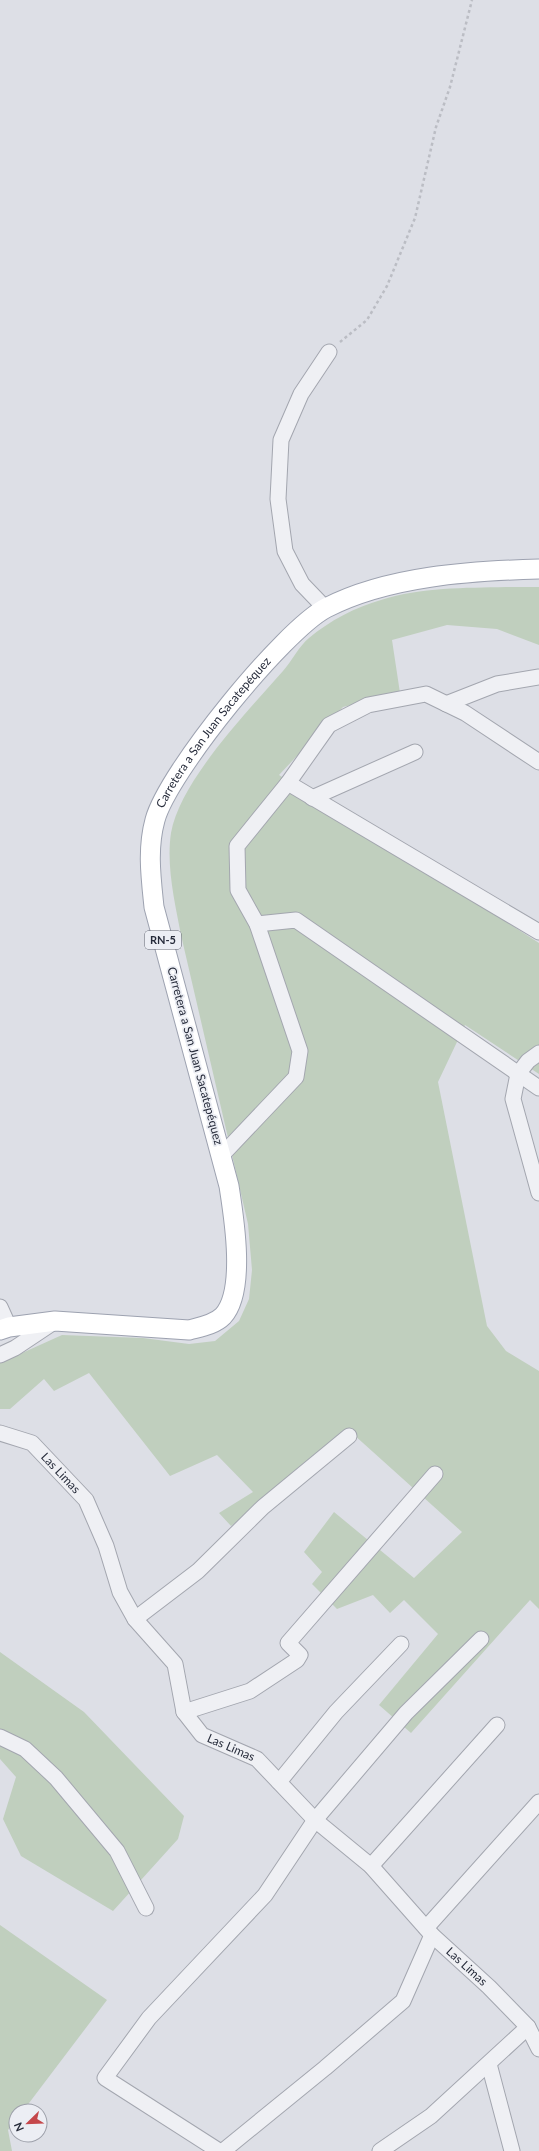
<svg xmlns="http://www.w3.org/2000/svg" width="539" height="2151" font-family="Lato,sans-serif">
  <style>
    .green { fill: #c0cfbe }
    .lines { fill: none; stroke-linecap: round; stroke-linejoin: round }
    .minor-casing { stroke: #a3a6af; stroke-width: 17 }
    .major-casing { stroke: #9da2b0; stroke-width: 21 }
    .path { stroke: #bbbdc4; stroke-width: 2.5; stroke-dasharray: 3 3; stroke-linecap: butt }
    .minor { stroke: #eff0f4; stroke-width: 15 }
    .major { stroke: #fff; stroke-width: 19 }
    .labels { text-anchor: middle; stroke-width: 3.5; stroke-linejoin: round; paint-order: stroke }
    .shield { fill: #eceef4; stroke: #626672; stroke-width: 1 }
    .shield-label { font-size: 11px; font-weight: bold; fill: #272c3b }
    .street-label { font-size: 12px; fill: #272c3b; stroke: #eceef4 }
  </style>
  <rect width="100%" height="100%" fill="#dddfe6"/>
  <g class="green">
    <path d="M506,587H539V645L497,629L447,625L392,640L400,693L343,707L279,775L539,943V1074L465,1025L438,1082L487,1326L506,1351L539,1371V1609L530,1600L411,1733L379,1705L438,1634L404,1600L390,1613L373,1595L337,1609L312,1584L322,1572L304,1552L334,1512L414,1578L462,1532L353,1434L231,1526L219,1513L253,1492L217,1455L170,1476L89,1373L54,1391L44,1379L10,1409H0V1363L62,1335L143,1338L189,1344L215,1341L239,1321L249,1299L252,1270L248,1224L181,935C175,903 166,866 171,833C180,781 248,711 283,671C292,661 299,646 309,638C329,621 356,607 381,600C421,587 465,588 506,587Z"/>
    <polygon points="0,1652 84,1712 184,1816 178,1839 113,1911 21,1856 3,1819 16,1777 0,1759"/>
    <polygon points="0,1925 107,2000 23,2111 16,2111 16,2120 8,2130 12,2151 0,2151"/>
  </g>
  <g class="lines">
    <g class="minor-casing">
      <g id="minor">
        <polyline points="326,609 302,584 285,551 278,499 281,440 301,394 329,352"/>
        <polyline points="446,704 497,684 539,677"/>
        <polyline points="288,783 539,932"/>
        <polyline points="312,798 415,752"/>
        <polyline points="257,924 296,920 539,1088"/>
        <polyline points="539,1053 528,1061 518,1074 513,1099 539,1193"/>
        <polyline points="222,1155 296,1077 300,1051 257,924 238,890 237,846 288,783 329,725 368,705 426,694 465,713 539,762"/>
        <polyline points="0,1307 9,1327"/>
        <polyline points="0,1355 15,1348 54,1322"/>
        <path id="s1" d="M0,1433L32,1443L86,1500L106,1546L120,1592L135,1619L175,1664L184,1712L202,1735L257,1759L315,1820L371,1866L432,1935L489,1987L528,2027L539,2049"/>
        <polyline points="135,1619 198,1571 263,1507 349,1436"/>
        <polyline points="184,1712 250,1691 297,1660 300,1655 288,1643 435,1474"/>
        <polyline points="0,1737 25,1749 56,1778 117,1851 146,1908"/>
        <polyline points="279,1782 336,1712 401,1644"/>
        <polyline points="371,1866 497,1725"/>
        <polyline points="426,1928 539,1802"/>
        <polyline points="489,2064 512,2151"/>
        <polyline points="219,2151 105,2078 149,2018 265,1895 315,1820 406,1713 481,1639"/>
        <polyline points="223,2151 325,2068 403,2001 432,1935"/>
        <polyline points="380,2151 431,2116 528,2027"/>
      </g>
    </g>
    <g class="major-casing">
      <g id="major">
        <path id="s2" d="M0,1330L9,1327L55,1321L189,1330C200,1327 214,1325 223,1316C246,1291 234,1218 229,1186L154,907C151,878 147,849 155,820C168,772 283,631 326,608C388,576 470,571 539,569"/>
      </g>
    </g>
    <polyline class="path" points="340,342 367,320 387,286 415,218 436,127 450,87 472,0"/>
    <use href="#minor" class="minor"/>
    <use href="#major" class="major"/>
  </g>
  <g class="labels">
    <rect class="shield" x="145" y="931" width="36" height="18" rx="3"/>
    <g class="shield-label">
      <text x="163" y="944">RN-5</text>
    </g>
    <g class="street-label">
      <text dy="4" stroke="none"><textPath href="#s2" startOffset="843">Carretera a San Juan Sacatepéquez</textPath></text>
      <text transform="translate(195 1056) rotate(75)" y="4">Carretera a San Juan Sacatepéquez</text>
      <text dy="4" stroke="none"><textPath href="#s1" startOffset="75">Las Limas</textPath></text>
      <text dy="4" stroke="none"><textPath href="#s1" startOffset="411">Las Limas</textPath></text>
      <text dy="4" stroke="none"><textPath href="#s1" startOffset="735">Las Limas</textPath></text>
    </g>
  </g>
  <g transform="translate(28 2123) rotate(247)"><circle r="19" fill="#eceef4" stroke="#9da0aa"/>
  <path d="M0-3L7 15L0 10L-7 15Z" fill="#c5474b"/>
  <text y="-6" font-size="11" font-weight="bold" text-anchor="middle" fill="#272c3b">N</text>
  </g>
</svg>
